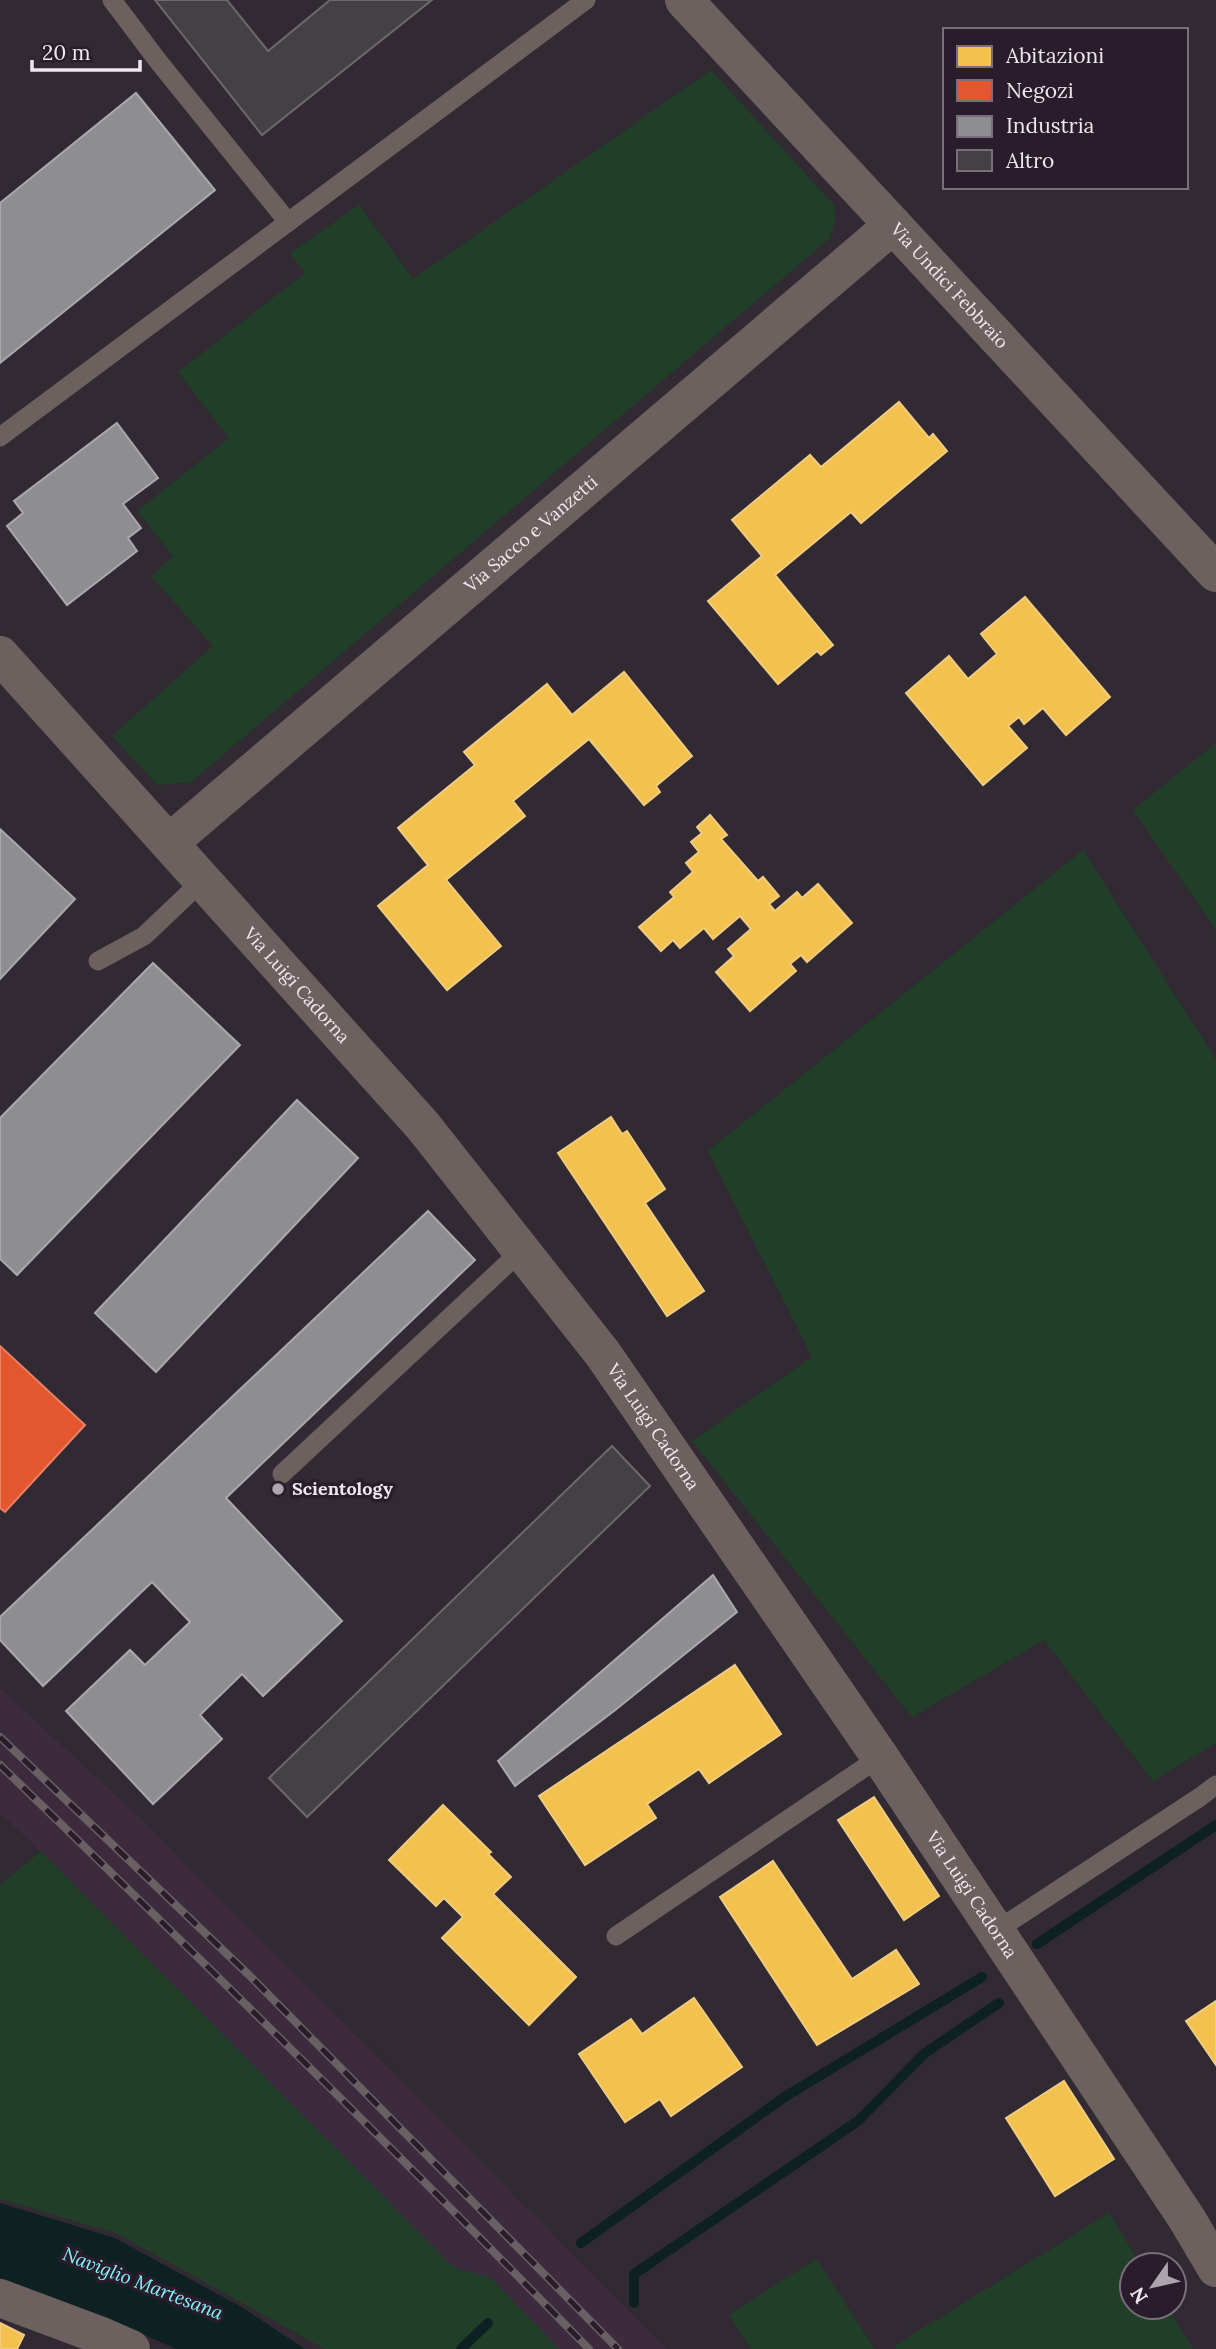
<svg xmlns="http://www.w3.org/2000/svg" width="1216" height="2349" font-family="Lora,serif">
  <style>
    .built { fill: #3b2b3d }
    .green { fill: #203e28 }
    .water { fill: #0d2123 }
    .homes { fill: #f2c14e; stroke: #f1cc7f; stroke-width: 2 }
    .shops { fill: #e4572e; stroke: #e78268; stroke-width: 2 }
    .industry { fill: #8d8d92; stroke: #aaa8ae; stroke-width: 2 }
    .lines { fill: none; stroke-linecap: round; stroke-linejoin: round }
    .stream { stroke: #0d2123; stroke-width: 10 }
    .building { fill: #453f46; stroke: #6e686e; stroke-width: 2 }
    .service { stroke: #6d615f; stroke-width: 19 }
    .minor { stroke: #6d615f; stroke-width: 38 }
    .rail-casing { stroke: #686062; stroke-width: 8 }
    .rail { stroke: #2a1d2b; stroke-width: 5; stroke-dasharray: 16; stroke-linecap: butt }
    .poi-dot { fill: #aca5ae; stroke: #2a1d2b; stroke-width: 2.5 }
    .labels { text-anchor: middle; stroke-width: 7; stroke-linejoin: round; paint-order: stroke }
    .street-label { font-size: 18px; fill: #efe7f0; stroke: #2a1d2b }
    .poi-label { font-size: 18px; font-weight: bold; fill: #efe7f0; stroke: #2a1d2b; text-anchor: start }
    .water-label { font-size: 19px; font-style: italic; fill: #84f3fd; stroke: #2a1d2b }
  </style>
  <rect width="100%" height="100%" fill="#312a32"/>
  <polygon class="built" points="0,1688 140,1818 667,2349 559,2349 491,2279 453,2268 41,1852 0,1813"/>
  <g class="green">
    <polygon points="711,70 834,205 835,221 829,239 191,782 157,785 112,736 213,646 151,576 173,556 137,511 229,438 178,372 305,273 290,253 359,205 413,279"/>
    <polygon points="1216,743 1216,930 1133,810"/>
    <polygon points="1083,850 1216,1060 1216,1743 1153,1781 1044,1640 912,1717 692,1441 812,1357 708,1151"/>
    <polygon points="41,1851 453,2267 491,2278 559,2349 325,2349 118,2234 0,2199 0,1885"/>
    <polygon points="1109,2213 1141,2265 1132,2265 1132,2307 1167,2307 1193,2349 896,2349 894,2346"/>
    <polygon points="816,2259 875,2349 751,2349 729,2315"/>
  </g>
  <polygon class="water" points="0,2203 115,2238 243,2308 305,2349 176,2349 111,2320 0,2278"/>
  <g class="homes">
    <polygon points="899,402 929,438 933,434 947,451 861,523 851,512 775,575 833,645 821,655 817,651 778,684 708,601 762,556 732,520 810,455 821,467"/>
    <polygon points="1025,597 1110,697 1066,735 1043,708 1024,724 1019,717 1008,726 1027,748 983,785 906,693 949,656 968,679 997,654 981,634"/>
    <polygon points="624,672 692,756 656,786 660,792 644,805 589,739 513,801 525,816 446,880 501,946 447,990 378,906 428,865 398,828 475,765 464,752 547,684 572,715"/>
    <polygon points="710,815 727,835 721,839 758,881 763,877 779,896 769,904 775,911 797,892 802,898 818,884 852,923 807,962 801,955 790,964 796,971 750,1011 716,972 734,956 728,949 751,929 740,916 713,939 704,928 680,948 673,940 661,951 639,927 674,897 670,892 693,872 686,863 699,852 691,842 702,833 697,827"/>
    <polygon points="611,1117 622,1134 627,1131 665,1189 645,1203 704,1291 667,1316 558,1153"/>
    <polygon points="735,1665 781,1734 709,1783 699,1769 647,1804 656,1818 585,1865 539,1796"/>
    <polygon points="874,1797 939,1896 904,1920 838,1820"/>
    <polygon points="443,1805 491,1852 488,1854 511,1877 493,1894 576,1977 529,2025 442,1938 463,1917 444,1898 436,1906 389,1860"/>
    <polygon points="773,1861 852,1979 896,1950 919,1984 817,2045 720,1897"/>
    <polygon points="694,1998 742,2067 671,2116 660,2099 625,2122 579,2054 631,2019 642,2034"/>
    <polygon points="1216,2001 1216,2065 1186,2021"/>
    <polygon points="1064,2081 1114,2159 1055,2196 1006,2118"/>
    <polygon points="0,2323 24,2335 17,2349 0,2349"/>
  </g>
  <polygon class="shops" points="0,1346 85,1425 5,1512 0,1508"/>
  <g class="industry">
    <polygon points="136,93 215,190 0,363 0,203"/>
    <polygon points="117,423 158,478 123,504 141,528 128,538 137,551 67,605 7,526 23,513 14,501"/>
    <polygon points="0,829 75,899 0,979"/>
    <polygon points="153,963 240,1045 17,1275 0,1259 0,1118"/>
    <polygon points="297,1100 358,1158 156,1372 95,1313"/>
    <polygon points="428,1211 475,1260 226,1498 342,1621 263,1696 242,1674 200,1715 222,1739 153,1804 66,1711 130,1650 145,1665 190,1622 152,1582 43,1686 0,1640 0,1617"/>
    <polygon points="713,1575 737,1612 614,1711 515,1786 498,1761"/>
  </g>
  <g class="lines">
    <g class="stream">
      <polyline points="1037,1944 1216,1825"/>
      <polyline points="581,2243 783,2098 982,1977"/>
      <polyline points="634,2303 634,2274 858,2121 925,2053 999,2003"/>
      <polyline points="461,2349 488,2323"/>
    </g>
  </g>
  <g class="building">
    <polygon points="155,0 227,0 268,51 330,0 432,0 262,135"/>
    <polygon points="612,1446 650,1486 307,1817 269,1778"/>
  </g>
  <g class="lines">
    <g class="service">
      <polyline points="112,0 158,61 288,222"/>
      <polyline points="0,437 586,0"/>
      <polyline points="98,961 144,936 202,881"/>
      <polyline points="282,1474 522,1250"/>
      <polyline points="997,1930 1200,1797 1216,1785"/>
      <polyline points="616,1936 880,1757"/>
    </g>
    <g class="minor">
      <path id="s1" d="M684,0L1216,573"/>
      <path id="s2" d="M0,655L423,1126L603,1354L880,1757L1187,2219L1216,2268"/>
      <path id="s3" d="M169,843L893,225"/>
      <polyline points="0,2298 99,2335 131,2349"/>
    </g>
    <g class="rail-casing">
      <g id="rail">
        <polyline points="0,1737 250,1976 618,2349"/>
        <path d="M0,1765C199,1957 396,2151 589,2349"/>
      </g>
    </g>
    <use href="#rail" class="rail"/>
  </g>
  <circle class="poi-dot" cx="278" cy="1489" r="7"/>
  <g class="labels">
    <g class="street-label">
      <text dy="6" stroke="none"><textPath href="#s1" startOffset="390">Via Undici Febbraio</textPath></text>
      <text dy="6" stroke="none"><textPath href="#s3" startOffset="476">Via Sacco e Vanzetti</textPath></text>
      <text dy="6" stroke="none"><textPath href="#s2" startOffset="444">Via Luigi Cadorna</textPath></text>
      <text dy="6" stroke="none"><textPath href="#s2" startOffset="1012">Via Luigi Cadorna</textPath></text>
      <text dy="6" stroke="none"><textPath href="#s2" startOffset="1578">Via Luigi Cadorna</textPath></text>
    </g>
    <g class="poi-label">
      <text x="292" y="1495">Scientology</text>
    </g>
    <g class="water-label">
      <text transform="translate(143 2283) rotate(21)" y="7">Naviglio Martesana</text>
    </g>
  </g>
  <rect x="943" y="28" width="245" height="161" fill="#2a1d2b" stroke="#796e7a" stroke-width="2"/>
  <rect x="957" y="46" width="35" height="21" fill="#f2c14e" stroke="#796e7a" stroke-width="2"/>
  <text x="1006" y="63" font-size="21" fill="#efe7f0">Abitazioni</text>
  <rect x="957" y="80" width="35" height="21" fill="#e4572e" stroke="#796e7a" stroke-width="2"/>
  <text x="1006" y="98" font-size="21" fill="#efe7f0">Negozi</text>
  <rect x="957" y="116" width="35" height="21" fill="#8d8d92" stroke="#796e7a" stroke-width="2"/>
  <text x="1006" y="133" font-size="21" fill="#efe7f0">Industria</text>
  <rect x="957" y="150" width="35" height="21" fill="#453f46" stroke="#796e7a" stroke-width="2"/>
  <text x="1006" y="168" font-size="21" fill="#efe7f0">Altro</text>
  <g transform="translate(1153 2286) rotate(236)"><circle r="33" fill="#2a1d2b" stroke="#796e7a" stroke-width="2"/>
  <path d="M0-5L12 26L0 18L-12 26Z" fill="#aca5ae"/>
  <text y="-10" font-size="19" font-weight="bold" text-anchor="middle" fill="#efe7f0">N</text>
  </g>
  <path d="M32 60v10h108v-10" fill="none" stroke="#efe7f0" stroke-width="3.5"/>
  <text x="42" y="60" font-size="21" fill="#efe7f0" stroke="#2a1d2b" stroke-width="5" paint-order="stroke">20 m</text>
</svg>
